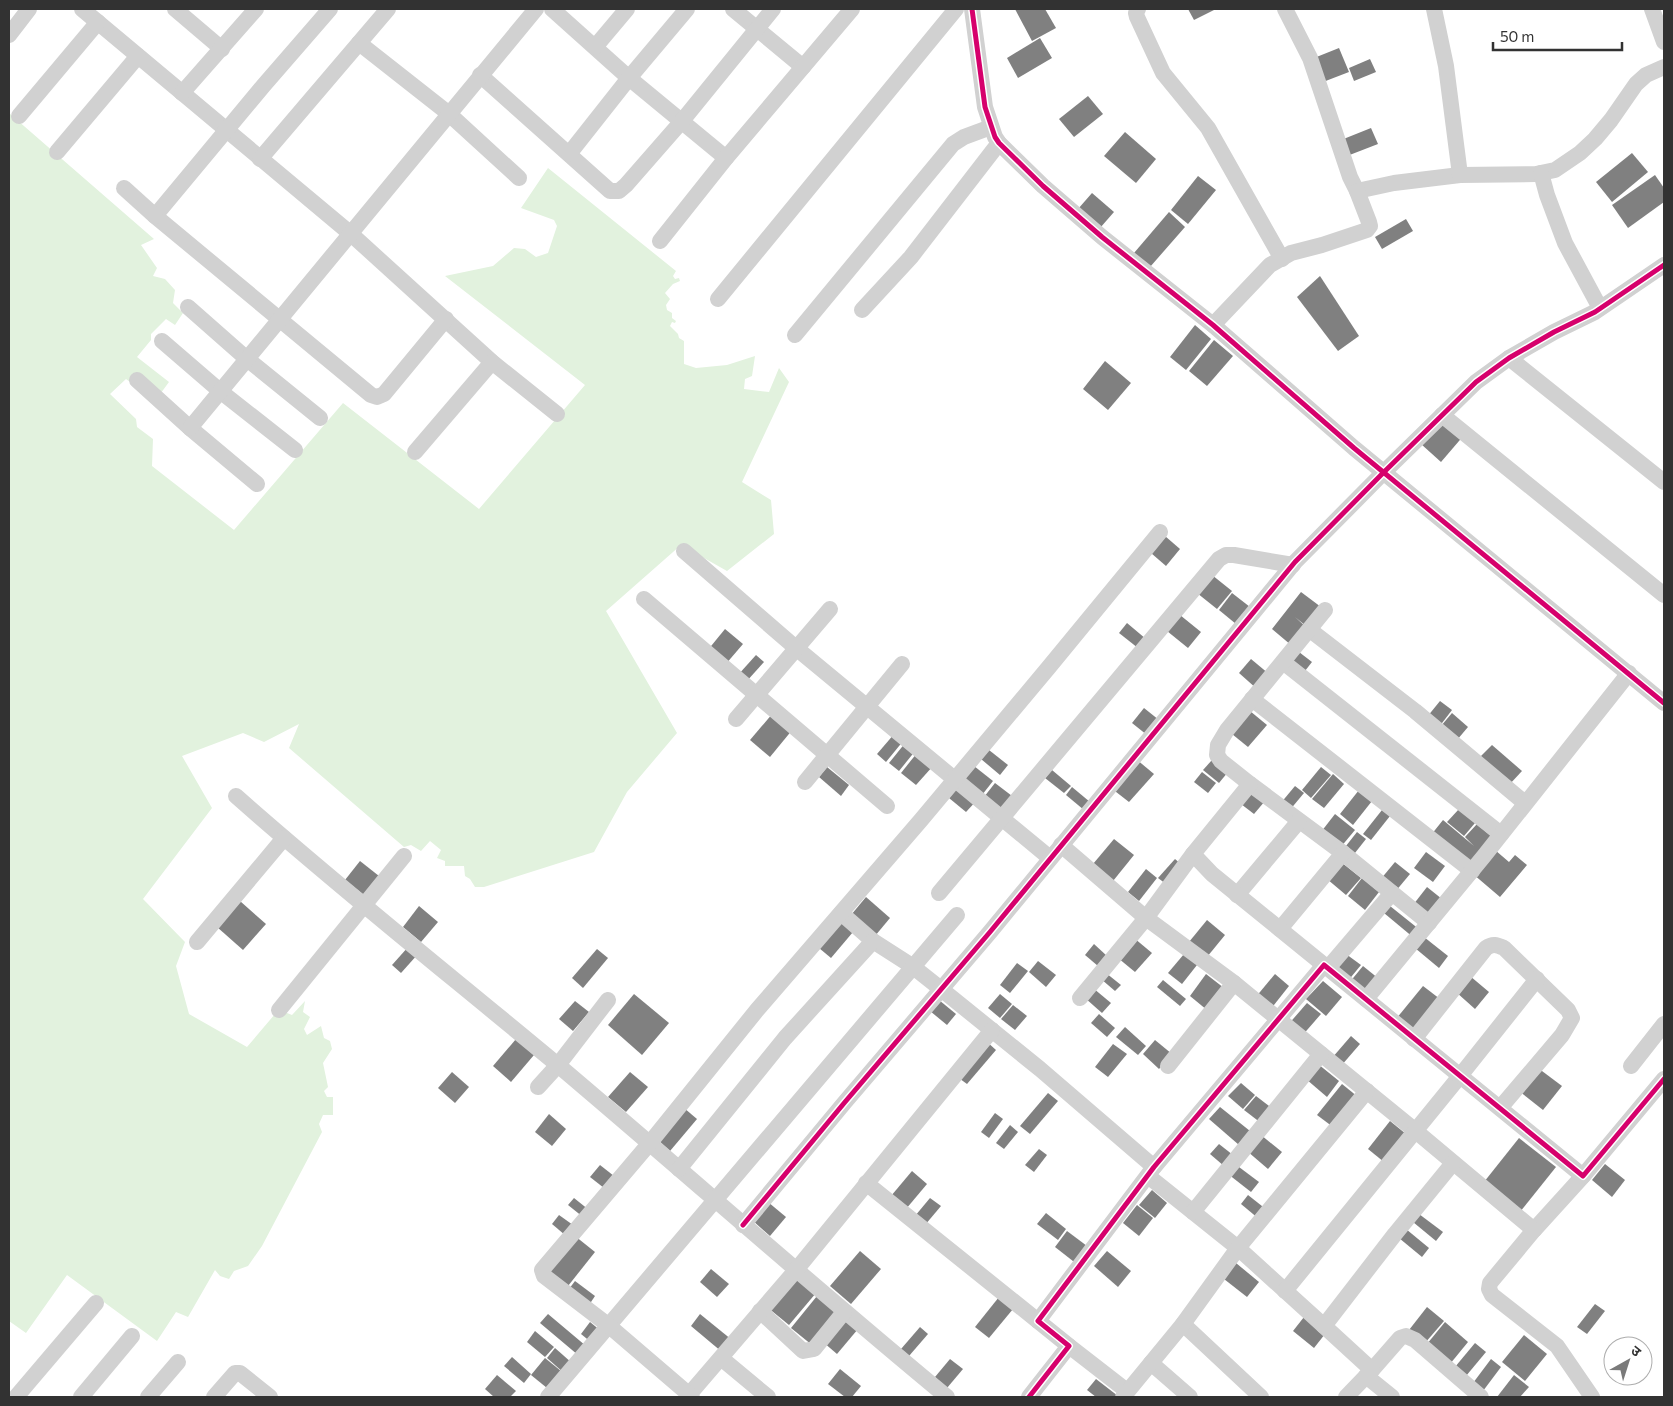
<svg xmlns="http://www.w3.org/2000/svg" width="1673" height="1406" font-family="Commissioner,'Noto Sans Devanagari',sans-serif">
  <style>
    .water { fill: #e2f2de }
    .building { fill: #808080 }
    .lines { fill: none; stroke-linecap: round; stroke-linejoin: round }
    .street { stroke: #d1d1d1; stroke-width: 16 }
    .cycleway-casing { stroke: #fff; stroke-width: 8 }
    .cycleway { stroke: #d6006c; stroke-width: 5 }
  </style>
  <rect width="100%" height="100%" fill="#fff"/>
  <polygon class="water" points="9,113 154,239 141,245 157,268 153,276 165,279 175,290 173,303 183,313 175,325 166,319 151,334 151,340 137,357 169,382 155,401 126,379 110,394 136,419 137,427 153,439 152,466 234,530 343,403 479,509 585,385 445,276 493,266 514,248 525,249 536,257 548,253 557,226 554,220 521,208 548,168 676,271 673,276 675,279 679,278 680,281 673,284 665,293 670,299 666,305 667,310 672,313 672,318 676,321 675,323 672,322 670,326 678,334 679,338 684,341 684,364 696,368 727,365 755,356 752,376 745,379 744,389 769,392 779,368 789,382 742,482 771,500 774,534 727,571 681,545 606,611 677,733 627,792 594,852 484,887 475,887 470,879 465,876 464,866 445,866 445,861 437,858 441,850 430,841 421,851 411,845 404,847 289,748 299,724 264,742 243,733 182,756 212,808 143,899 185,942 176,966 189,1014 247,1047 275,1014 282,1011 292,1015 305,1001 303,1012 310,1017 304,1029 307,1035 321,1026 324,1038 330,1041 332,1049 323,1063 328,1087 324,1091 327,1097 333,1097 333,1115 323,1115 319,1124 322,1132 262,1246 248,1266 234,1271 229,1279 220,1276 215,1270 188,1317 176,1312 157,1341 67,1275 26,1333 9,1321"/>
  <g class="building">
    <polygon points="1015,9 1045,9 1056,28 1032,41"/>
    <polygon points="1188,9 1216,9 1194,20"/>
    <polygon points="1040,38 1052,58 1018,78 1007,58"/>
    <polygon points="1339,48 1349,72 1323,82 1314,58"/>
    <polygon points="1370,59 1376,72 1354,81 1349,68"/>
    <polygon points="1088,96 1103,114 1074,137 1059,119"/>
    <polygon points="1371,128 1378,144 1347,156 1341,140"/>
    <polygon points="1125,132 1156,159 1136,183 1104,156"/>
    <polygon points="1632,153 1648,172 1612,202 1596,182"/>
    <polygon points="1655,175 1664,188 1664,202 1628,228 1612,205"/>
    <polygon points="1198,176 1216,190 1188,224 1171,210"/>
    <polygon points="1092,193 1114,212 1100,228 1078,209"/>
    <polygon points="1169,212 1185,227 1150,267 1134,253"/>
    <polygon points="1406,219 1413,231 1382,249 1375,237"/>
    <polygon points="1320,276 1359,336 1338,351 1297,297"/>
    <polygon points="1195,325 1211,339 1186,370 1170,357"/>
    <polygon points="1214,340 1233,356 1207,386 1189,371"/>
    <polygon points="1105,361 1131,383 1108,410 1083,389"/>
    <polygon points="1445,417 1465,434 1441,462 1421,444"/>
    <polygon points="1165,536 1180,549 1166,566 1151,553"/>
    <polygon points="1212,575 1232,591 1217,609 1197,593"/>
    <polygon points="1301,592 1321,607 1306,626 1295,617 1306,627 1291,645 1272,629"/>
    <polygon points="1232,593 1250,607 1236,624 1219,610"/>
    <polygon points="1180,615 1201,632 1188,648 1167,631"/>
    <polygon points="1127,623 1146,639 1138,648 1119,633"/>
    <polygon points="725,629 743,644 725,665 707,651"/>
    <polygon points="1299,652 1312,662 1301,676 1288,666"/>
    <polygon points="756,655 764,662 746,682 738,675"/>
    <polygon points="1251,659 1269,674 1257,689 1239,673"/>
    <polygon points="1440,701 1452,710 1439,727 1427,717"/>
    <polygon points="1144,708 1159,720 1147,735 1132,723"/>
    <polygon points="1250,711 1267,725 1248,747 1232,734"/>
    <polygon points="773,713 793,729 770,757 750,740"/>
    <polygon points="1452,713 1468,727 1457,740 1441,726"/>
    <polygon points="895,733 904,740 886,762 877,754"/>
    <polygon points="906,742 916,750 899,771 889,763"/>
    <polygon points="1492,745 1522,771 1509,785 1479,758"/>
    <polygon points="989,750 1008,765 1000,775 981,759"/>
    <polygon points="917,753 933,766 916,785 901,773"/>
    <polygon points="1136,759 1154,774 1129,802 1111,788"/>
    <polygon points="1212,760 1228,772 1219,783 1203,770"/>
    <polygon points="974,766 993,781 982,795 963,780"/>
    <polygon points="827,767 849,785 841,796 819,777"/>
    <polygon points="1321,767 1331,775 1311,798 1302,790"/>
    <polygon points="1052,770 1071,786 1064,793 1045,778"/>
    <polygon points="1202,772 1216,783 1208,793 1194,782"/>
    <polygon points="1333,774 1344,784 1324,808 1312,799"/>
    <polygon points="995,783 1016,799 1005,813 984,797"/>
    <polygon points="960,784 978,799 966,812 949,798"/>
    <polygon points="1295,786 1304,793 1289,811 1280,804"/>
    <polygon points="1072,787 1090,802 1084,810 1066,795"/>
    <polygon points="1252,790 1265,801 1254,814 1241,804"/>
    <polygon points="1359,790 1372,801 1353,825 1340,814"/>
    <polygon points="1459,809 1475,823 1464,836 1447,822"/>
    <polygon points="1382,810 1390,816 1371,840 1363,834"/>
    <polygon points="1335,814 1355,830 1340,848 1321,832"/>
    <polygon points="1443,820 1474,846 1465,837 1477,824 1493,838 1470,866 1431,835"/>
    <polygon points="1357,832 1366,839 1351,858 1342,851"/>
    <polygon points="1114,839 1134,855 1113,881 1093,864"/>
    <polygon points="1495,850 1509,862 1515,855 1527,865 1500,897 1473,874"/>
    <polygon points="1426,852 1445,866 1433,882 1414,868"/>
    <polygon points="1175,859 1182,865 1166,884 1158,878"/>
    <polygon points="360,861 379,876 364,895 345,880"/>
    <polygon points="1341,862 1361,878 1346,895 1327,879"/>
    <polygon points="1395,862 1410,874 1395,892 1380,880"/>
    <polygon points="1146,869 1157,878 1139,901 1128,892"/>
    <polygon points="1362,878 1379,892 1365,910 1348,896"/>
    <polygon points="1427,887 1442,899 1428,917 1413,905"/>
    <polygon points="866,897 890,918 875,936 851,915"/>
    <polygon points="240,901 266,924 243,950 217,927"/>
    <polygon points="419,906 438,922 421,942 403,927"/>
    <polygon points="1390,906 1420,930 1414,938 1384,913"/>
    <polygon points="1207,920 1225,935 1207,957 1189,942"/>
    <polygon points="841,922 853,932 831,958 819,948"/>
    <polygon points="1424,937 1448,956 1439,968 1415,948"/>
    <polygon points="1134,938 1152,953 1135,972 1118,958"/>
    <polygon points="1094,944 1107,956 1098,966 1085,955"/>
    <polygon points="409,946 418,954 401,973 392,965"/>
    <polygon points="597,949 608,958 583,988 572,978"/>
    <polygon points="1184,954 1197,965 1182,984 1168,973"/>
    <polygon points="1346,954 1361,965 1347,982 1333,970"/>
    <polygon points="1038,961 1056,975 1046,987 1029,972"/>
    <polygon points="1017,963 1028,971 1010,993 1000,985"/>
    <polygon points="1363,966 1379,979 1364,996 1349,983"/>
    <polygon points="1106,973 1121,985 1115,991 1101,979"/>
    <polygon points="1206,974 1224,988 1207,1010 1190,996"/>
    <polygon points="1275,974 1289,986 1270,1010 1255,998"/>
    <polygon points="1470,976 1489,992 1475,1009 1456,992"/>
    <polygon points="1163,980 1186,999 1180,1006 1157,987"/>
    <polygon points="1323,981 1342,997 1326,1016 1306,999"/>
    <polygon points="1423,986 1440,999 1413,1033 1396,1019"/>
    <polygon points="1093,988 1111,1003 1102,1013 1085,998"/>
    <polygon points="634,994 669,1023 642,1055 608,1025"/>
    <polygon points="1000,994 1012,1004 1000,1018 988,1008"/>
    <polygon points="939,1000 956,1014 947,1025 930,1011"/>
    <polygon points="575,1001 589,1012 573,1031 559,1019"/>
    <polygon points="1307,1003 1321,1014 1301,1037 1287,1026"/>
    <polygon points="1013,1005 1027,1016 1015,1030 1001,1019"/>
    <polygon points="1099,1014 1115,1028 1107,1037 1091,1023"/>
    <polygon points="1125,1027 1146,1046 1138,1055 1116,1037"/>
    <polygon points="1351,1036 1360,1044 1341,1066 1332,1058"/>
    <polygon points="516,1039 534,1055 511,1082 493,1066"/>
    <polygon points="1155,1040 1172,1054 1159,1069 1143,1054"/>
    <polygon points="986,1041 996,1050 967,1084 956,1076"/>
    <polygon points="1113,1044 1127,1054 1108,1077 1095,1067"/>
    <polygon points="1318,1064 1339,1081 1327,1097 1306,1079"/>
    <polygon points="1538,1068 1562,1086 1543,1110 1519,1091"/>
    <polygon points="452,1072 469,1087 455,1103 438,1088"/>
    <polygon points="630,1072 648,1087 626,1112 608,1097"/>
    <polygon points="1241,1083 1255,1095 1243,1109 1228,1096"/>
    <polygon points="1342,1084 1358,1097 1333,1127 1317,1115"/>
    <polygon points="1048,1093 1058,1101 1030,1134 1020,1126"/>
    <polygon points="1256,1096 1273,1109 1261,1123 1244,1110"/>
    <polygon points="1220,1107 1250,1131 1239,1145 1209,1119"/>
    <polygon points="684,1108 697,1119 670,1151 658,1140"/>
    <polygon points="995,1113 1003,1119 989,1138 981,1132"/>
    <polygon points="549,1114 566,1129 552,1146 535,1132"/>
    <polygon points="1390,1121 1406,1134 1384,1162 1368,1149"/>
    <polygon points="1010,1125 1018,1132 1004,1149 996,1143"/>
    <polygon points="1261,1135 1282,1152 1268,1169 1247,1151"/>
    <polygon points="1519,1138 1556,1167 1520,1212 1484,1182"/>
    <polygon points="1219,1144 1233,1155 1224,1166 1210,1154"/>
    <polygon points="1039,1149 1047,1155 1034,1172 1025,1165"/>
    <polygon points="1235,1164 1259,1182 1251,1192 1228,1174"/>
    <polygon points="1605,1164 1625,1180 1612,1197 1592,1180"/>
    <polygon points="600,1165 614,1176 604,1188 590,1177"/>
    <polygon points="912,1171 927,1184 906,1209 891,1196"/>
    <polygon points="1152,1190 1167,1203 1155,1218 1139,1205"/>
    <polygon points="1248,1195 1267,1210 1259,1219 1241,1204"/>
    <polygon points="574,1198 589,1210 583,1217 568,1205"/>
    <polygon points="930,1198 941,1206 925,1225 915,1216"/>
    <polygon points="768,1202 786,1217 770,1236 752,1220"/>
    <polygon points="1137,1205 1153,1218 1139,1236 1123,1223"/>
    <polygon points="1046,1213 1066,1229 1058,1240 1037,1224"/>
    <polygon points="1419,1214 1443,1232 1436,1241 1413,1222"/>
    <polygon points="559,1215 573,1225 565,1235 552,1224"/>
    <polygon points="1406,1229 1429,1248 1422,1257 1399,1238"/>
    <polygon points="1067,1231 1091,1249 1078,1265 1055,1247"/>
    <polygon points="575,1236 595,1252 568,1286 547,1269"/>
    <polygon points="860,1251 881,1269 851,1304 830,1286"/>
    <polygon points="1107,1251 1131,1271 1118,1287 1094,1266"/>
    <polygon points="1236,1263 1259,1282 1247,1297 1224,1279"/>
    <polygon points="711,1269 729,1284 717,1297 700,1282"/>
    <polygon points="793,1275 816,1293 789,1325 767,1307"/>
    <polygon points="575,1281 595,1296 589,1305 569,1289"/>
    <polygon points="817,1296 839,1314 812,1345 791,1328"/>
    <polygon points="999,1297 1013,1309 989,1338 975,1327"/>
    <polygon points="1595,1304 1605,1311 1587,1334 1577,1327"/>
    <polygon points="1427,1307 1444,1321 1425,1343 1409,1330"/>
    <polygon points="548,1314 586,1346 578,1355 540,1323"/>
    <polygon points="700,1314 732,1340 722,1352 691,1326"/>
    <polygon points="843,1317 858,1329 837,1354 823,1342"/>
    <polygon points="1304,1317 1325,1334 1314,1348 1293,1331"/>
    <polygon points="590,1322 601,1331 592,1343 581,1334"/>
    <polygon points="1445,1322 1468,1342 1450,1364 1427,1344"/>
    <polygon points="920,1327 928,1334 909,1356 901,1349"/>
    <polygon points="535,1331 554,1347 545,1357 527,1342"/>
    <polygon points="1524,1335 1547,1354 1525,1381 1502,1362"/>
    <polygon points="1475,1343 1486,1352 1466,1376 1455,1367"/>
    <polygon points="555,1348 572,1363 564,1373 547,1358"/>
    <polygon points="512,1357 531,1374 524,1383 504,1366"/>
    <polygon points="545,1358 561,1371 547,1388 531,1375"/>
    <polygon points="950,1359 963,1369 947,1388 935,1377"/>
    <polygon points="1491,1359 1501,1367 1483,1391 1473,1383"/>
    <polygon points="840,1369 861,1386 852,1397 845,1397 828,1384"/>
    <polygon points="497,1375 516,1391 510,1397 494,1397 485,1389"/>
    <polygon points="1514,1375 1529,1387 1520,1397 1497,1397"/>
    <polygon points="1096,1379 1118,1396 1117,1397 1096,1397 1087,1390"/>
  </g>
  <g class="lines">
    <g class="street">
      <polyline points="82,9 351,234 492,362 557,414"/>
      <polyline points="175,9 222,49"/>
      <polyline points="330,9 264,85 155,216 371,395 377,397 384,394 446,319"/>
      <polyline points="552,9 629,78 726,158"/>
      <polyline points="733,9 803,67"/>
      <polyline points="972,9 985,107 995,137 999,143 1043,186 1102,237 1213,325 1354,448 1664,703"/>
      <polyline points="1138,9 1136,13 1137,17 1163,73 1208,128 1282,259"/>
      <polyline points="1285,9 1310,58 1350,177 1357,191 1394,183 1460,175 1536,174 1555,170 1580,153 1595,139 1611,120 1636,84 1646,75 1664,67"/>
      <polyline points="1434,9 1446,66 1460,175"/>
      <polyline points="1652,9 1664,42"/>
      <polyline points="9,35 29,9"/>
      <polyline points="359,43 448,113 519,178"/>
      <polyline points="595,47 627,9"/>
      <polyline points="480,75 610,191 619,191 626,185 682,121 773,9"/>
      <polyline points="182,93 256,9"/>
      <polyline points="19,116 98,22"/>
      <polyline points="57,152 138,56"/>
      <polyline points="569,154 629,78 687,9"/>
      <polyline points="260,159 388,9"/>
      <polyline points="1541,173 1547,195 1565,243 1600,308"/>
      <polyline points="124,188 155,216"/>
      <polyline points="660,241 726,158 852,9"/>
      <polyline points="718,299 956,9"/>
      <polyline points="188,307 247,359 320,418"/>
      <polyline points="862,310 911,257 999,143"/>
      <polyline points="1213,325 1270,265 1291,253 1322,245 1367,230 1370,226 1369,222 1357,191"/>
      <polyline points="795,335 953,144 964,137 991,127"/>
      <polyline points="162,341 220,391 295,450"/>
      <polyline points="1509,358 1664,482"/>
      <polyline points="137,380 190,428 257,484"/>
      <polyline points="1442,415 1664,595"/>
      <path d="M190,428C306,289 420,148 536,9"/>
      <polyline points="415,452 492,362"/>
      <polyline points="684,551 796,648 1050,858"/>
      <polyline points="644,599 887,806"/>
      <polyline points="1310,630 1415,711 1525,803"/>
      <polyline points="1283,662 1501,834"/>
      <polyline points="1252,699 1472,871"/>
      <polyline points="736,719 830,609"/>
      <polyline points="805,782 902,664"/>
      <polyline points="1250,784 1343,853 1429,923"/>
      <path d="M236,796C341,889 451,976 559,1066C689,1176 816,1289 947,1397"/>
      <polyline points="1061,845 1146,918 1234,983 1412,1128 1534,1230 1583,1176"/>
      <polyline points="939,893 1219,559 1226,555 1234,555 1293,565"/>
      <polyline points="1237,895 1299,821"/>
      <polyline points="841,913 873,941 912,966 941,989 1040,1069 1154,1167"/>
      <polyline points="1280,929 1343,853"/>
      <polyline points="197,942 284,838"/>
      <polyline points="1324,965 1212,874 1193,854 1250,784 1221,761 1217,755 1218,745 1227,730 1325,610"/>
      <polyline points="1328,968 1392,893"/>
      <polyline points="1080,998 1146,918 1193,854"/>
      <polyline points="1366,999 1484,856 1629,673"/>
      <polyline points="279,1010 404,856"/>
      <path d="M1414,1039L1486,948C1493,943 1497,945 1504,948L1568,1010L1572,1018L1562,1035L1500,1108"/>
      <polyline points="1168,1066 1234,983"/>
      <polyline points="1631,1066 1664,1024"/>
      <polyline points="538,1087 558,1065 608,1000"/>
      <polyline points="679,1169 785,1038 873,941"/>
      <polyline points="1148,1176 1238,1248 1324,1326"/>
      <polyline points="866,1183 1038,1321"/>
      <polyline points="1193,1212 1321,1054"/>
      <polyline points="743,1225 845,1102 990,932 1295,562 1383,473 1476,382 1509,358 1554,332 1595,312 1664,265"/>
      <polyline points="1534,1230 1490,1283 1489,1289 1492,1295 1557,1346 1592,1397"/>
      <polyline points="1285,1291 1460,1076 1537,979"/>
      <polyline points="760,1311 803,1351 814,1349 844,1312"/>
      <polyline points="1183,1324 1261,1397"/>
      <polyline points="1069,1346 1127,1391"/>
      <polyline points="721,1358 768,1397"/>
      <polyline points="1151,1363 1190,1397"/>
      <polyline points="1372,1370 1400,1338 1406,1336 1415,1340 1481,1397"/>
      <polyline points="1366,1376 1392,1397"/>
      <polyline points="16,1397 96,1303"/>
      <polyline points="81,1397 132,1336"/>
      <polyline points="148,1397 178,1362"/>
      <polyline points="214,1397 235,1373 240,1373 270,1397"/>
      <polyline points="548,1397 957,915"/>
      <polyline points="687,1397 796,1270 992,1030"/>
      <polyline points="692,1397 608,1325 544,1276 542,1270 649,1144 757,1010 921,820 1049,667 1160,532"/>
      <polyline points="1029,1397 1069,1346 1038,1321 1154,1167 1324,965 1583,1176 1664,1079"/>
      <polyline points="1123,1397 1183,1324 1238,1248 1367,1091"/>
      <polyline points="1346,1397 1372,1370 1324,1326 1395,1234 1453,1163"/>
    </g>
    <g class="cycleway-casing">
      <g id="cycleway">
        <polyline points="972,9 985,107 995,137 999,143 1043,186 1102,237 1213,325 1354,448 1664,703"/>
        <polyline points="743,1225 845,1102 990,932 1295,562 1383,473 1476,382 1509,358 1554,332 1595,312 1664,265"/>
        <polyline points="1029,1397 1069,1346 1038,1321 1154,1167 1324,965 1583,1176 1664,1079"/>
      </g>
    </g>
    <use href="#cycleway" class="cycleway"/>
  </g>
  <rect width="1673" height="1406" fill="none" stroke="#323232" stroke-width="20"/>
  <g transform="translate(1628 1361) rotate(39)"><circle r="24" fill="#ffffff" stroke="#adadad"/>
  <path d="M0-4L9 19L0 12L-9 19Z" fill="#7a7a7a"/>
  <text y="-8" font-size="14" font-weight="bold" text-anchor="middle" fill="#323232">उ</text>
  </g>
  <path d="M1493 42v8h129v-8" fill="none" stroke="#323232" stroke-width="2.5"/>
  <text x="1500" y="42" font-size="15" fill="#323232" stroke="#ffffff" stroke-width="4" paint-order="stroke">50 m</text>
</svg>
